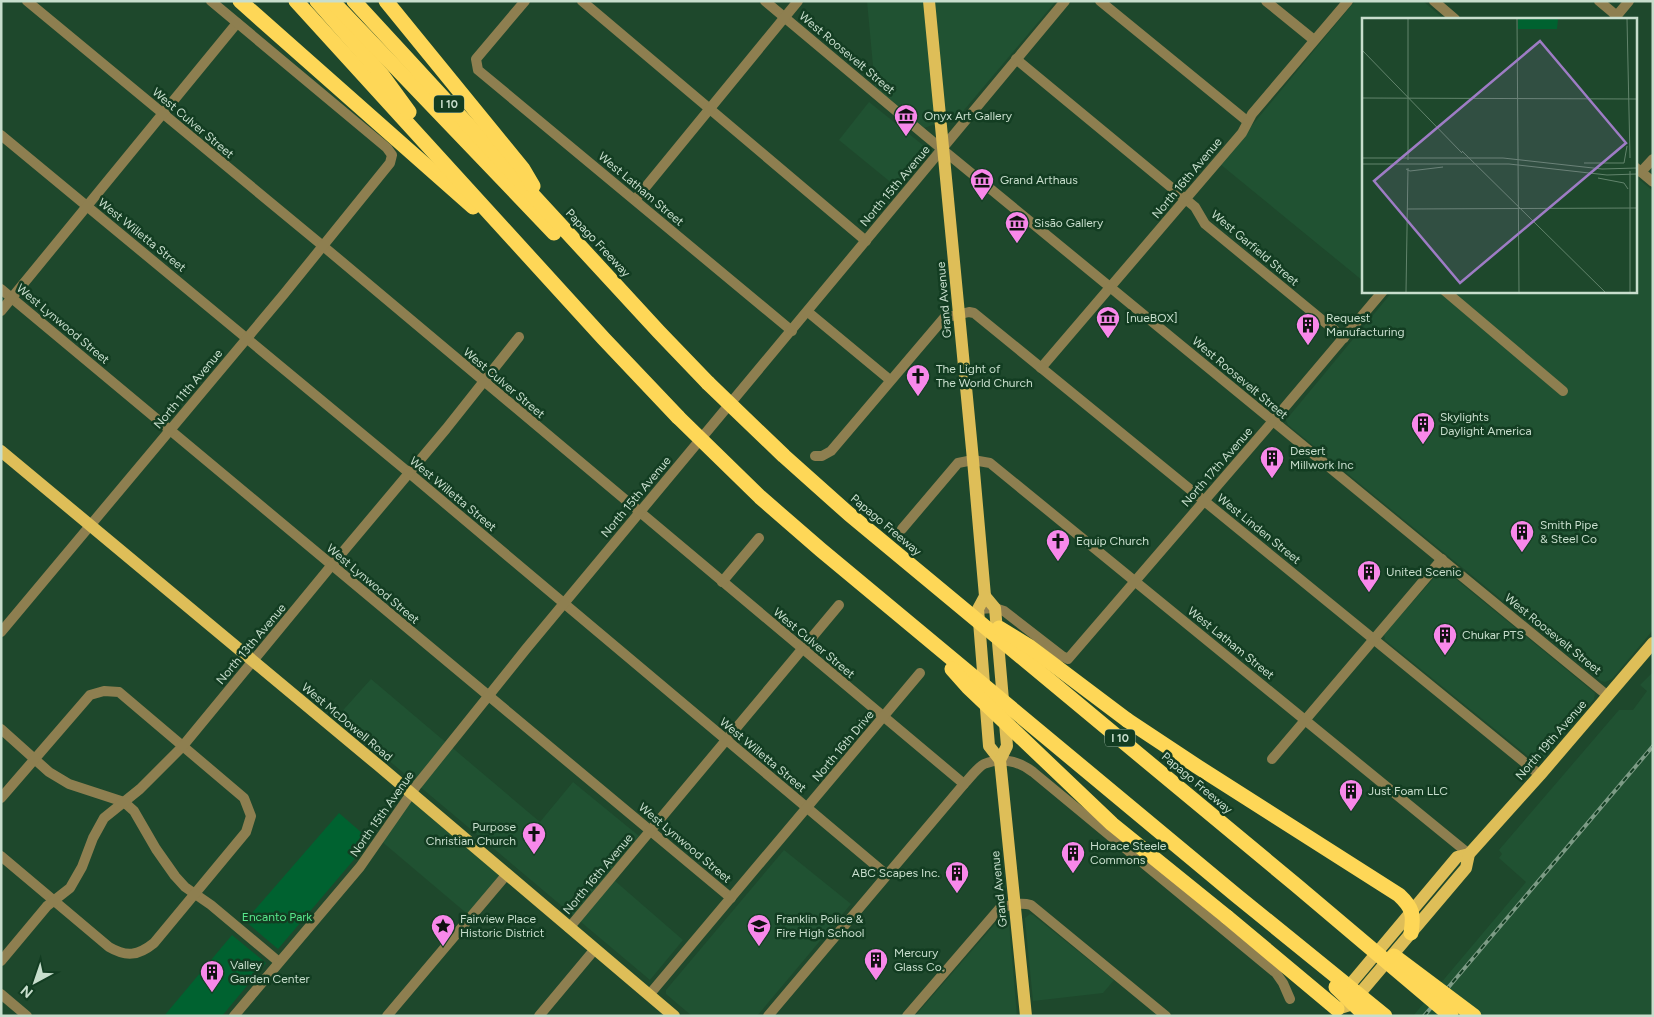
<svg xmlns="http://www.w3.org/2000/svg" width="1654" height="1017" font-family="Figtree,sans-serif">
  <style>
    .built { fill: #205232 }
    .green { fill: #006230 }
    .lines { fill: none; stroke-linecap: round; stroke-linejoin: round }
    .minor { stroke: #8e7f50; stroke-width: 10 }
    .major { stroke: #debe58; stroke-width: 12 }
    .highway { stroke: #fed757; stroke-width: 15 }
    .rail-casing { stroke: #7c9b85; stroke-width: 4 }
    .rail { stroke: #133d22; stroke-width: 2; stroke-dasharray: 5.5; stroke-linecap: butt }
    .highway-bridge { stroke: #fed757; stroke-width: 15 }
    .labels { text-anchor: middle; stroke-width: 5; stroke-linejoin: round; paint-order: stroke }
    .shield { fill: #133d22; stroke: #92ae9a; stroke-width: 1 }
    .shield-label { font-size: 11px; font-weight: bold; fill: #c8decd }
    .street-label { font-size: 12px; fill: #c8decd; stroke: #133d22 }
    .poi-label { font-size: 12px; fill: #c8decd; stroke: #133d22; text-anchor: start }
    .park-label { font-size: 12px; fill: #57e78b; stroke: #133d22 }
    .inset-road { fill: none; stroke: #62846c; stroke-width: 1 }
    .view { fill: #9e7cc5; fill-opacity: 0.15; stroke: #9e7cc5; stroke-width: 2.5 }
    .inset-edge { fill: none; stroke: #c8decd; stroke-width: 2.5 }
  </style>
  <rect width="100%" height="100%" fill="#1e482c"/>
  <g class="built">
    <polygon points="867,1 1056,1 959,116 924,128 875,87"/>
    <polygon points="1355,1 1423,1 1444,19 1363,19 1363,281 1220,164"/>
    <polygon points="869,102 929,150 929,155 899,189 839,140"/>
    <polygon points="1635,176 1653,191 1653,630 1612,679 1605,682 1601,681 1288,425 1286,420 1393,291 1635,291"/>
    <polygon points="1441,570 1446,571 1595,693 1594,699 1542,760 1534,761 1385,640 1384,634"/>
    <polygon points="1653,672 1653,1016 1413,1016 1526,882 1499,858 1502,854 1499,850 1619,710 1633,710 1647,691 1640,685"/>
    <polygon points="371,679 540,822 573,782 639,836 607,874 683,940 650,980 337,717"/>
    <polygon points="411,793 507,874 471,917 380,840"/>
    <polygon points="784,850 851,904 757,1016 692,1016 666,994 666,990"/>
    <polygon points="1030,914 1033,915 1114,980 1103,993 1033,1001 1025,920 1025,918"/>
    <polygon points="1001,917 1006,918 1009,924 1017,1016 915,1016"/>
  </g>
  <g class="green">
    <polygon points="339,813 362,833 363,849 278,949 245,921"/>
    <polygon points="232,935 266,963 222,1016 164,1016"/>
  </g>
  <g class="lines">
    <g class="minor">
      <polyline points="27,1 323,246 964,784"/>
      <polyline points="525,1 476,59 478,70 792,331"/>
      <polyline points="582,1 866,241"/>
      <polyline points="765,1 926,136 1608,696"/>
      <polyline points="1100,1 1247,121"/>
      <polyline points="1266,1 1314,40"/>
      <polyline points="1434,1 1455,19"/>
      <polyline points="1599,1 1617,16"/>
      <polyline points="1614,19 1629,1"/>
      <polyline points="1016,59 1195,207 1205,224 1344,338"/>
      <polyline points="1,135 402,467 887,875"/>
      <polyline points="1635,167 1653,182"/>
      <polyline points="1641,172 1653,159"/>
      <polyline points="635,200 798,1"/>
      <polyline points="1,289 731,898"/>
      <polyline points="1445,291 1563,391"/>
      <polyline points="1,311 237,23"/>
      <polyline points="808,312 890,380"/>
      <polyline points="1041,368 1242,133 1252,114 1348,1"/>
      <polyline points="815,456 822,456 831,451 944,318 969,312 974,313 1540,775"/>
      <polyline points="902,529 958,463 973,460 990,463 1469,854"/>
      <polyline points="722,582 759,538"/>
      <polyline points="978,609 995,608 1004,611 1062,656 1068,659 1279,414 1383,291"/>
      <polyline points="1,632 284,294 390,163 392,155 387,148 211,1"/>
      <polyline points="1,729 49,772 69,784 124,802 134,811 156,849 175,876 185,887 211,905 279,962"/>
      <polyline points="1272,759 1442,559"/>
      <path d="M1,798L90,695L104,691L119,692L244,798L251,816L246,832L154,943C138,956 126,957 109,947L1,856"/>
      <polyline points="569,928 839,605"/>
      <polyline points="1,961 47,906 70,888 82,867 93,838 104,818 140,789 182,747 331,566 446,429 519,337"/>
      <polyline points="1,994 27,1016"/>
      <polyline points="649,995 920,673"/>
      <polyline points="234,1016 360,867 417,785 526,649 1065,1"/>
      <polyline points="387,1016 507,874"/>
      <polyline points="539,1016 595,949"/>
      <path d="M768,1016L964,784C970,778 977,768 984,764C1001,757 1019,761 1033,772L1276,973L1283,983L1290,999"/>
      <path d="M907,1016L1000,908C1010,905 1020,902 1031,905L1166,1016"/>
    </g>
    <g class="major">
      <polyline points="929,1 973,460 985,596 978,609 989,746 1000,760"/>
      <polyline points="1,451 378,765 674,1016"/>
      <polyline points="985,596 995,608 1007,746 1000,760 1026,1016"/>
      <polyline points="1343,993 1457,857 1469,854"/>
      <polyline points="1337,1009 1350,1005 1466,868 1469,854 1540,775 1653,643"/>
    </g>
    <g class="highway">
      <polyline points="240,1 473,207"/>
      <polyline points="296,1 604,339 678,417"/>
      <polyline points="317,1 382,75 409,112"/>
      <polyline points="332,1 554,233"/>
      <polyline points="354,1 659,332 708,383"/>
      <polyline points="386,1 523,169 533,186"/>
      <path d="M1127,720L1198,767L1399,895C1413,908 1414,915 1411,933"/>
      <polyline points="1227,917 1337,1009"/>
    </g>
    <g class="rail-casing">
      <polyline id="rail" points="1424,1016 1653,746"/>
    </g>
    <use href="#rail" class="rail"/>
    <g class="highway-bridge">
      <polyline points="708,383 784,456 849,514 1296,885 1451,1016"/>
      <polyline points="678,417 760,497 821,550 1237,896 1385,1016"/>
      <polyline points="999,628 1030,647 1127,720"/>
      <polyline points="952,669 968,687 1112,824 1227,917"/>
      <polyline points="1394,956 1474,1016"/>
      <polyline points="1336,987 1366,1016"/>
    </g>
  </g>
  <defs>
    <g id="museum-pin" transform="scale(1.25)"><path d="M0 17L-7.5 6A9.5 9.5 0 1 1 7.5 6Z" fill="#f888ea" stroke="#133d22"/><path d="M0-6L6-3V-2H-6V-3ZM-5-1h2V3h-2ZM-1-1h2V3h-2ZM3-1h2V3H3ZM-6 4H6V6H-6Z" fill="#111"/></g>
    <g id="building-pin" transform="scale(1.25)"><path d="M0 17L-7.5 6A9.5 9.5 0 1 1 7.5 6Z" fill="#f888ea" stroke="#133d22"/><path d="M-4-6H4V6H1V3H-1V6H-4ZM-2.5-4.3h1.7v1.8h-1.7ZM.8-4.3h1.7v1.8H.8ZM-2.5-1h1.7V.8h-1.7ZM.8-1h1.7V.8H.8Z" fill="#111"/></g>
    <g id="church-pin" transform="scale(1.25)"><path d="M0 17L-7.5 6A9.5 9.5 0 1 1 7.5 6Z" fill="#f888ea" stroke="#133d22"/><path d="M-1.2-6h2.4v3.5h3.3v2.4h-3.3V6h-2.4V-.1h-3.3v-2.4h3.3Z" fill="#111"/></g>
    <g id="sight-pin" transform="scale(1.25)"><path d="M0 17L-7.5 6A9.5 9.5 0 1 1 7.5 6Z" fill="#f888ea" stroke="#133d22"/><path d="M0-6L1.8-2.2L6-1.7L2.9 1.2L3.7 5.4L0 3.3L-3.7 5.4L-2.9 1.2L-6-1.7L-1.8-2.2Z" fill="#111"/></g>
    <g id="school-pin" transform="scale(1.25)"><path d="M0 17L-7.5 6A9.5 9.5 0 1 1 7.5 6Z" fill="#f888ea" stroke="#133d22"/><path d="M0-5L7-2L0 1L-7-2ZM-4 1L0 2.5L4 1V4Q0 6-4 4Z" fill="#111"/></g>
  </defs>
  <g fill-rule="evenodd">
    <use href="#museum-pin" x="906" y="116"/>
    <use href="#museum-pin" x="982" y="180"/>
    <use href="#museum-pin" x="1017" y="223"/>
    <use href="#museum-pin" x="1108" y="318"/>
    <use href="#building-pin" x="1308" y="325"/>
    <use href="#church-pin" x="918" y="376"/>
    <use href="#building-pin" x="1423" y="424"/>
    <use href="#building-pin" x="1272" y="458"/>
    <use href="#building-pin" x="1522" y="532"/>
    <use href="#church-pin" x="1058" y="541"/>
    <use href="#building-pin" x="1369" y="572"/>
    <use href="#building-pin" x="1445" y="635"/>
    <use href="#building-pin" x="1351" y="791"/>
    <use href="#church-pin" x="534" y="834"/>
    <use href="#building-pin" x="1073" y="853"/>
    <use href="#building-pin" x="957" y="873"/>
    <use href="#sight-pin" x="443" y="926"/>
    <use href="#school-pin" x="759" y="926"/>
    <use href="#building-pin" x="876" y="960"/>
    <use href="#building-pin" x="212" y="972"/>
  </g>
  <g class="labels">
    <g class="shield">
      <rect x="434" y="95.5" width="30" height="17" rx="4"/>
      <rect x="1105" y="729.5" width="30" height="17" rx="4"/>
    </g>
    <g class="shield-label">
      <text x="449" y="108">I 10</text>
      <text x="1120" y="742">I 10</text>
    </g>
    <g class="street-label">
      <text transform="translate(847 53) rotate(40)" y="4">West Roosevelt Street</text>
      <text transform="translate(193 123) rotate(40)" y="4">West Culver Street</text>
      <text transform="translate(1187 178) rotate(-50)" y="4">North 16th Avenue</text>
      <text transform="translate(895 186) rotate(-50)" y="4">North 15th Avenue</text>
      <text transform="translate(641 189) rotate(40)" y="4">West Latham Street</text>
      <text transform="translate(142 235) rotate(39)" y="4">West Willetta Street</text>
      <text transform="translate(598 243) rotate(47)" y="4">Papago Freeway</text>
      <text transform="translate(1255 248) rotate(40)" y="4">West Garfield Street</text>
      <text transform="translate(944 300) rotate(-95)" y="4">Grand Avenue</text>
      <text transform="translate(63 324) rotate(40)" y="4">West Lynwood Street</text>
      <text transform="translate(1240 378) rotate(40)" y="4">West Roosevelt Street</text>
      <text transform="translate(504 383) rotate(40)" y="4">West Culver Street</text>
      <text transform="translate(188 389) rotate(-50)" y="4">North 11th Avenue</text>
      <text transform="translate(1217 467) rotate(-49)" y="4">North 17th Avenue</text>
      <text transform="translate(453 494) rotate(40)" y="4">West Willetta Street</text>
      <text transform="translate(636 497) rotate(-50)" y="4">North 15th Avenue</text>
      <text transform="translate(886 525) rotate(40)" y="4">Papago Freeway</text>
      <text transform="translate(1259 529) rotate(39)" y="4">West Linden Street</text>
      <text transform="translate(373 584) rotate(40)" y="4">West Lynwood Street</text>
      <text transform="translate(1553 634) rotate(39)" y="4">West Roosevelt Street</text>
      <text transform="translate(814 643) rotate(40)" y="4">West Culver Street</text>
      <text transform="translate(1231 643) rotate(39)" y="4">West Latham Street</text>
      <text transform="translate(251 644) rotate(-50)" y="4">North 13th Avenue</text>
      <text transform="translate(347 722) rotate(40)" y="4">West McDowell Road</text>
      <text transform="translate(1551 740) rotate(-49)" y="4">North 19th Avenue</text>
      <text transform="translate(843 746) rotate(-50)" y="4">North 16th Drive</text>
      <text transform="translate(763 755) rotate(40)" y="4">West Willetta Street</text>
      <text transform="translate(1197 783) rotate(40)" y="4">Papago Freeway</text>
      <text transform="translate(382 814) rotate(-55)" y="4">North 15th Avenue</text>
      <text transform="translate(685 843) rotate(40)" y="4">West Lynwood Street</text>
      <text transform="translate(598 874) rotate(-50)" y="4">North 16th Avenue</text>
      <text transform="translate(999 889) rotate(-96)" y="4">Grand Avenue</text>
    </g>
    <g class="poi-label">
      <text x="924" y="120">Onyx Art Gallery</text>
      <text x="1000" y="184">Grand Arthaus</text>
      <text x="1034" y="227">Sisāo Gallery</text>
      <text x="1126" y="322">[nueBOX]</text>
      <text x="1326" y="322">Request<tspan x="1326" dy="14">Manufacturing</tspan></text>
      <text x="936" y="373">The Light of<tspan x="936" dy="14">The World Church</tspan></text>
      <text x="1440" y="421">Skylights<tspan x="1440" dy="14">Daylight America</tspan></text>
      <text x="1290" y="455">Desert<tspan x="1290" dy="14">Millwork Inc</tspan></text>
      <text x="1540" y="529">Smith Pipe<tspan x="1540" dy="14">&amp; Steel Co</tspan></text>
      <text x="1076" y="545">Equip Church</text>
      <text x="1386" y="576">United Scenic</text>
      <text x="1462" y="639">Chukar PTS</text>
      <text x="1368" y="795">Just Foam LLC</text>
      <text x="516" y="831" text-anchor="end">Purpose<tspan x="516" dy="14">Christian Church</tspan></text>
      <text x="1090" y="850">Horace Steele<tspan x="1090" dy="14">Commons</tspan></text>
      <text x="940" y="877" text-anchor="end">ABC Scapes Inc.</text>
      <text x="460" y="923">Fairview Place<tspan x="460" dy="14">Historic District</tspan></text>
      <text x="776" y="923">Franklin Police &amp;<tspan x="776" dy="14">Fire High School</tspan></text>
      <text x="894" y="957">Mercury<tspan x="894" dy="14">Glass Co.</tspan></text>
      <text x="230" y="969">Valley<tspan x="230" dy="14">Garden Center</tspan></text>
    </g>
    <g class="park-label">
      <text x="277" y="921">Encanto Park</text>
    </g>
  </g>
  <g transform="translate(1362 18)">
    <rect width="275" height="275" fill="#1e482c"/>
    <path d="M156,1H196L195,11H156Z" fill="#006230"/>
    <path class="inset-road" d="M46,1V142M155,1L157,274M265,1L268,140M0,32L100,135M0,80L275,81M100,133L243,274M0,140H141L240,151L275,150M222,145H262L265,128M0,146H147L245,157L275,156M44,151L48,153L81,149M236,160L262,165L266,171M45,191L275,190M44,274L46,150M268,274V153"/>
    <path class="view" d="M178,23L264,125L98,265L12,163Z"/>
    <rect width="275" height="275" class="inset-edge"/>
  </g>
  <rect width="1654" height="1017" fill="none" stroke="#c8decd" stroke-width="5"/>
  <g transform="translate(35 982) rotate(220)" stroke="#133d22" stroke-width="4" paint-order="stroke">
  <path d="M0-4L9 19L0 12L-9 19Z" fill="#c8decd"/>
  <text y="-8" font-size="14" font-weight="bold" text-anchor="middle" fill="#c8decd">N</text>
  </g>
</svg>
